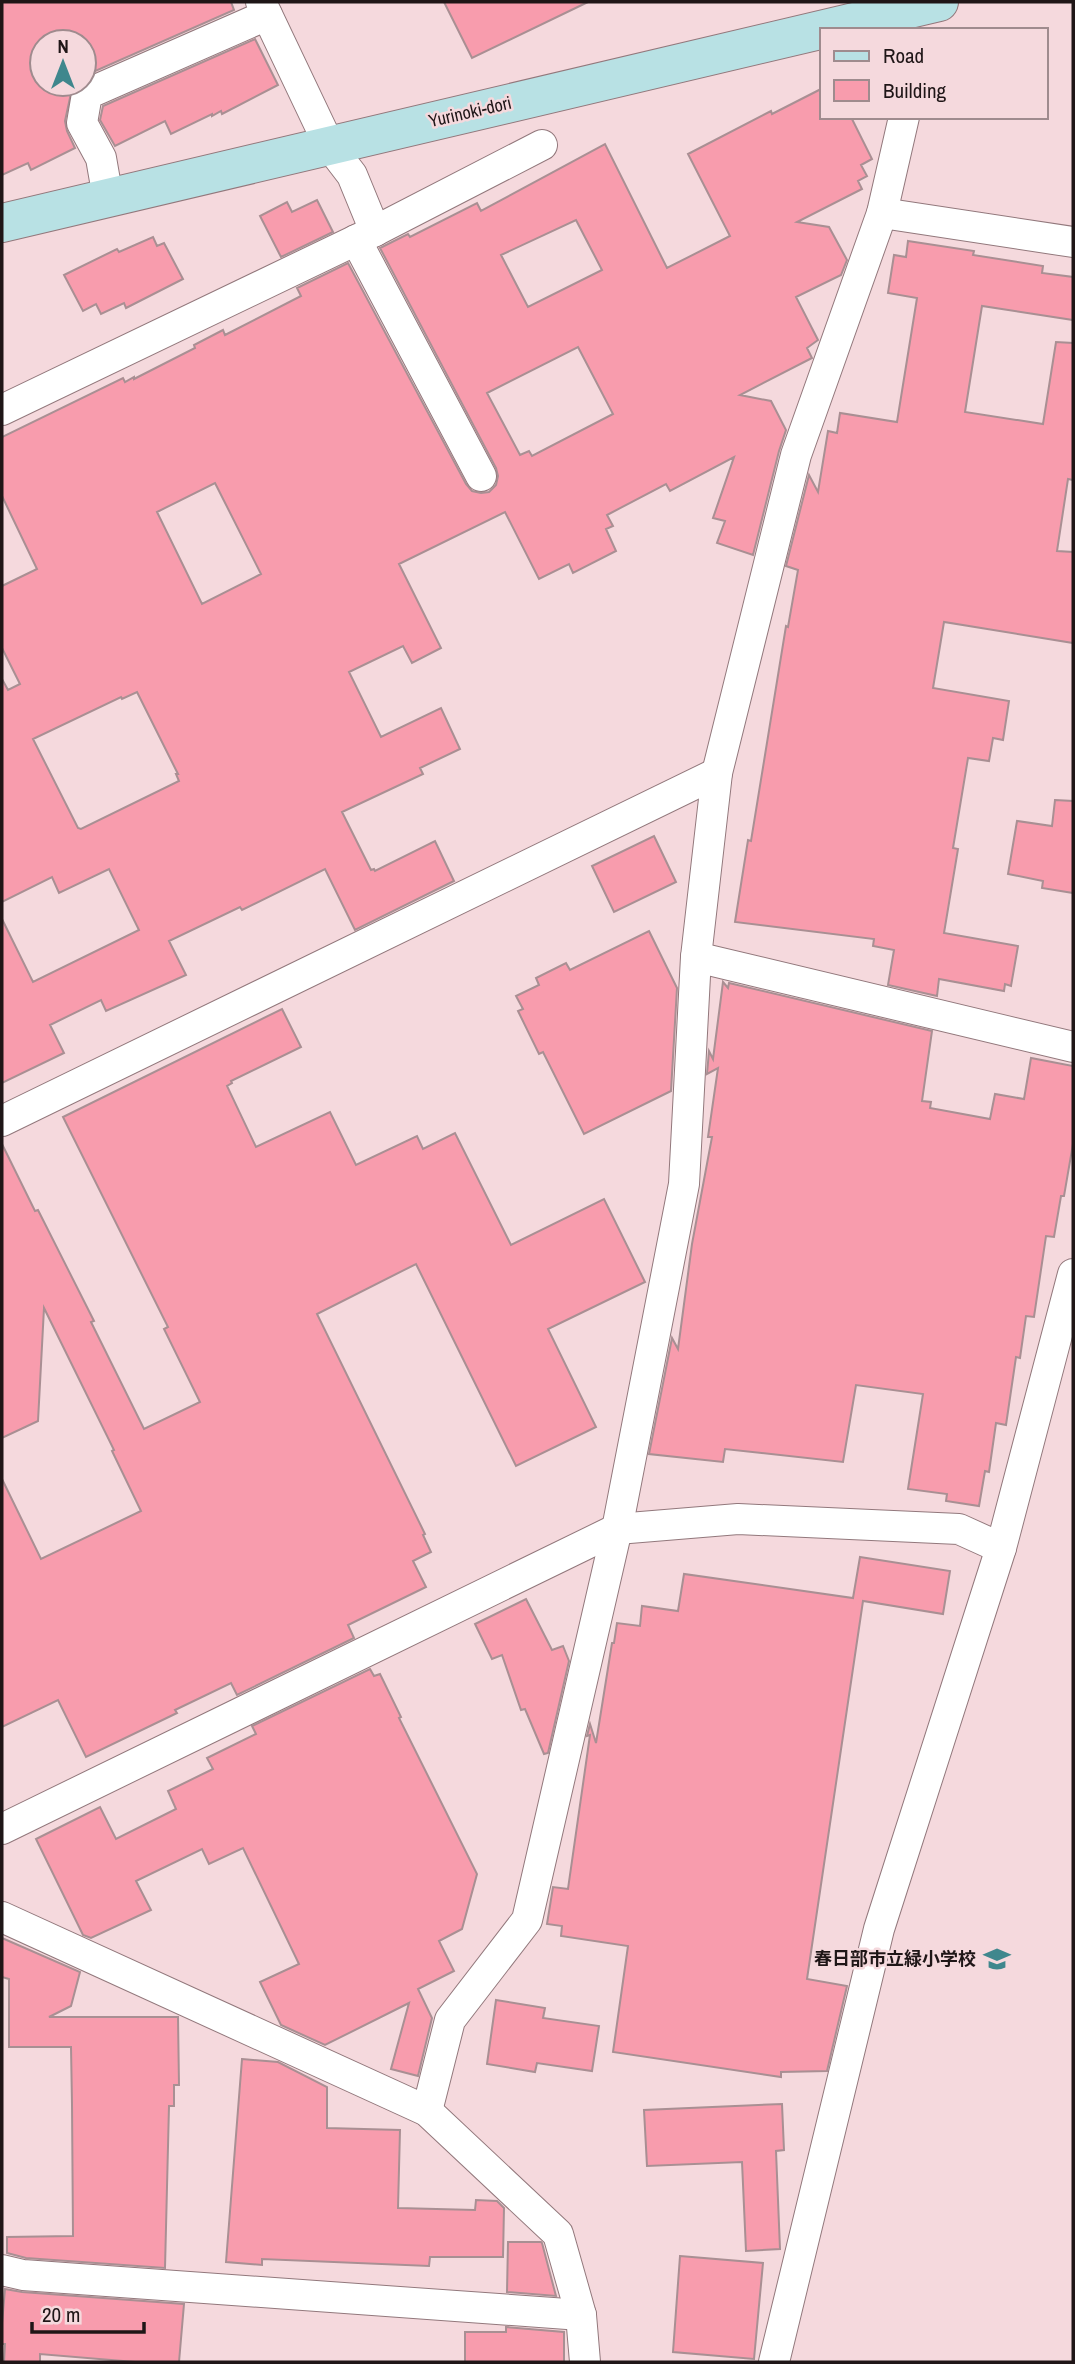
<svg xmlns="http://www.w3.org/2000/svg" width="1075" height="2364" font-family="'Archivo Narrow','Noto Sans JP',sans-serif">
  <style>
    .building { fill: #f89cad; stroke: #a98f93; stroke-width: 2; fill-rule: evenodd }
    .lines { fill: none; stroke-linecap: round; stroke-linejoin: round }
    .street-casing { stroke: #92787c; stroke-width: 32 }
    .secondary-casing { stroke: #92787c; stroke-width: 40 }
    .street { stroke: #fff; stroke-width: 30 }
    .secondary { stroke: #b8e1e4; stroke-width: 38 }
    .labels { text-anchor: middle; stroke-width: 5; stroke-linejoin: round; paint-order: stroke }
    .street-label { font-size: 18px; fill: #1f1617; stroke: #f5d9dd }
    .poi-label { font-size: 18px; font-weight: bold; fill: #1f1617; stroke: #f5d9dd; text-anchor: end }
  </style>
  <rect width="100%" height="100%" fill="#f5d9dd"/>
  <g class="building">
    <polygon points="2,2 231,2 234,10 84,76 84,42 42,42 42,84 73,84 65,121 67,131 75,148 31,170 28,163 2,175"/>
    <polygon points="444,2 588,2 472,58"/>
    <polygon points="255,39 278,85 222,114 221,111 212,116 212,114 171,134 165,121 115,146 100,120 103,106"/>
    <path d="M821,89V117H851L872,159L861,165L867,176L858,181L862,189L797,222L829,227L847,260L841,275L796,297L818,340L807,348L812,358L740,395L771,401L786,430L779,451L753,555L717,543L725,521L713,518L734,457L670,491L666,484L607,515L613,526L606,529L616,551L573,573L569,564L539,579L505,512L399,564L441,648L412,663L403,646L349,672L381,737L441,708L460,749L420,768L423,774L342,812L371,870L374,869L375,871L435,841L454,881L355,930L325,869L242,910L240,907L169,941L186,975L106,1011L101,1000L50,1025L64,1053L2,1083V919L33,982L139,930L109,869L59,893L52,877L2,902V679L8,690L20,684L2,648V586L37,569L2,496V437L123,378L125,382L134,377V379L195,348L194,345L223,330L225,335L301,296L297,288L348,263L466,484L472,491L481,493L489,492L496,485L498,476L496,468L380,248L408,234L410,237L477,203L481,211L605,144L667,268L730,236L688,154L771,111L772,114ZM576,220L602,270L528,307L501,255ZM578,347L613,414L532,456L529,451L520,455L487,393ZM215,483L261,574L202,604L157,512ZM137,692L178,774H176L179,781L81,829L78,828L33,739L121,697L122,699Z"/>
    <polygon points="317,200 333,232 281,257 260,216 287,202 292,212"/>
    <polygon points="153,237 157,246 164,243 183,279 126,308 124,303 101,314 96,304 83,311 64,275 117,249 119,252"/>
    <polygon points="908,241 974,251 973,255 1043,266 1042,273 1073,277 1073,320 982,306 965,412 1043,424 1056,342 1073,343 1073,480 1068,479 1057,551 1073,552 1073,643 944,622 933,688 1009,701 1003,740 993,738 989,761 968,758 953,848 958,849 944,933 1018,946 1011,986 1005,984 1004,991 939,979 937,996 888,985 894,950 873,946 874,939 735,922 748,840 751,841 786,626 788,627 798,570 786,566 809,475 818,492 828,431 837,433 840,413 897,422 917,298 888,293 894,255 906,257"/>
    <polygon points="1055,800 1073,801 1073,893 1042,888 1043,881 1008,874 1017,821 1052,826"/>
    <polygon points="654,836 676,882 614,912 592,866"/>
    <polygon points="649,931 677,988 671,1091 584,1134 543,1052 539,1054 518,1011 523,1009 516,996 539,985 536,978 566,963 570,970"/>
    <polygon points="723,982 728,988 729,983 932,1031 922,1101 931,1102 930,1108 990,1119 995,1094 1024,1099 1031,1058 1073,1066 1073,1144 1064,1196 1061,1196 1054,1237 1046,1236 1034,1317 1026,1316 1020,1358 1016,1357 1006,1425 996,1423 989,1472 985,1471 979,1506 946,1501 947,1494 908,1489 923,1394 856,1385 843,1462 725,1449 723,1462 649,1454 672,1338 678,1349 692,1244 712,1137 708,1137 718,1068 707,1074 709,1051 713,1059"/>
    <polygon points="282,1009 301,1047 231,1081 232,1083 227,1086 256,1147 330,1112 356,1165 417,1136 423,1149 455,1133 511,1245 604,1199 645,1282 548,1329 596,1427 516,1466 416,1264 317,1314 425,1534 423,1535 431,1552 413,1561 426,1587 348,1625 354,1638 237,1695 231,1683 175,1710 177,1713 86,1757 58,1700 2,1727 2,1479 41,1559 141,1511 112,1451 114,1450 44,1308 38,1421 2,1438 2,1144 35,1211 38,1210 94,1321 91,1322 144,1429 200,1402 164,1329 168,1327 63,1117"/>
    <polygon points="860,1557 950,1571 943,1614 863,1601 807,1979 847,1986 827,2071 781,2072 781,2077 613,2052 628,1946 561,1936 562,1926 547,1924 553,1887 568,1889 590,1735 587,1736 590,1724 596,1743 612,1643 614,1643 617,1623 640,1626 642,1606 678,1611 684,1574 853,1598"/>
    <polygon points="526,1599 552,1650 563,1646 569,1661 548,1753 544,1754 525,1709 521,1710 502,1655 492,1659 475,1624"/>
    <polygon points="370,1669 374,1676 380,1674 401,1717 399,1718 477,1874 462,1929 439,1941 454,1971 418,1989 432,2018 418,2076 391,2069 409,2003 325,2045 281,2025 260,1982 299,1964 243,1848 209,1864 202,1849 136,1881 151,1910 91,1938 83,1935 36,1839 100,1807 116,1839 176,1809 168,1791 213,1769 207,1758 256,1734 252,1726"/>
    <polygon points="2,1938 80,1972 71,2006 49,2017 178,2017 179,2085 174,2085 174,2106 169,2106 165,2268 26,2258 7,2253 7,2237 73,2236 72,2104 71,2047 9,2047 9,1979 2,1977"/>
    <polygon points="496,2000 545,2008 543,2018 599,2026 592,2071 537,2063 535,2072 487,2064"/>
    <polygon points="242,2059 278,2062 327,2087 327,2128 400,2130 398,2208 475,2210 476,2200 497,2201 504,2208 503,2257 430,2257 429,2266 262,2259 262,2265 226,2262"/>
    <polygon points="782,2104 784,2150 776,2151 780,2249 746,2251 742,2162 647,2166 644,2110"/>
    <polygon points="508,2242 541,2242 542,2243 556,2296 507,2292"/>
    <polygon points="680,2256 763,2263 754,2359 673,2352"/>
    <polygon points="5,2289 22,2292 184,2304 179,2362 135,2362 40,2354 40,2362 4,2362 5,2344 2,2344 2,2323"/>
    <polygon points="506,2327 564,2332 564,2362 465,2362 465,2332 506,2332"/>
  </g>
  <g class="lines">
    <g class="street-casing">
      <g id="street">
        <polyline points="261,2 329,145 352,175 375,231"/>
        <polyline points="108,198 101,158 82,123 87,94 267,15"/>
        <polyline points="882,213 1073,242"/>
        <polyline points="356,240 481,476"/>
        <polyline points="2,410 375,231 542,145"/>
        <polyline points="696,957 1073,1047"/>
        <polyline points="2,1121 717,773"/>
        <polyline points="2,1829 617,1529 738,1519 959,1529 1001,1548"/>
        <polyline points="2,1917 427,2111 558,2234 581,2315 585,2362"/>
        <polyline points="427,2111 450,2020 527,1920 617,1529 684,1184 696,957 717,773 796,455 882,213 904,117"/>
        <polyline points="2,2270 23,2275 581,2315"/>
        <polyline points="774,2362 879,1929 1001,1548 1073,1274"/>
      </g>
    </g>
    <g class="secondary-casing">
      <polyline id="secondary" points="2,223 939,2"/>
    </g>
    <use href="#street" class="street"/>
    <use href="#secondary" class="secondary"/>
  </g>
  <defs>
    <g id="school-bare" transform="scale(2.1)"><path d="M0-5L7-2L0 1L-7-2ZM-4 1L0 2.5L4 1V4Q0 6-4 4Z" fill="#3f878d" stroke="#f5d9dd" stroke-width="2.5" paint-order="stroke"/></g>
  </defs>
  <g fill-rule="evenodd">
    <use href="#school-bare" x="997" y="1959"/>
  </g>
  <g class="labels">
    <g class="street-label">
      <text transform="translate(470 112) rotate(-13)" y="6">Yurinoki-dori</text>
    </g>
    <g class="poi-label">
      <text x="976" y="1965">春日部市立緑小学校</text>
    </g>
  </g>
  <rect width="1075" height="2364" fill="none" stroke="#1f1617" stroke-width="7"/>
  <rect x="820" y="28" width="228" height="91" fill="#f5d9dd" stroke="#9f8b8e" stroke-width="2"/>
  <rect x="834" y="51" width="35" height="10" fill="#b8e1e4" stroke="#9f8b8e" stroke-width="2"/>
  <text x="883" y="63" font-size="21" fill="#1f1617">Road</text>
  <rect x="834" y="80" width="35" height="21" fill="#f89cad" stroke="#9f8b8e" stroke-width="2"/>
  <text x="883" y="98" font-size="21" fill="#1f1617">Building</text>
  <g transform="translate(63 63)"><circle r="33" fill="#f5d9dd" stroke="#9f8b8e" stroke-width="2"/>
  <path d="M0-5L12 26L0 18L-12 26Z" fill="#3f878d"/>
  <text y="-10" font-size="19" font-weight="bold" text-anchor="middle" fill="#1f1617">N</text>
  </g>
  <path d="M32 2322v10h112v-10" fill="none" stroke="#1f1617" stroke-width="3.5"/>
  <text x="42" y="2322" font-size="21" fill="#1f1617" stroke="#f5d9dd" stroke-width="5" paint-order="stroke">20 m</text>
</svg>
